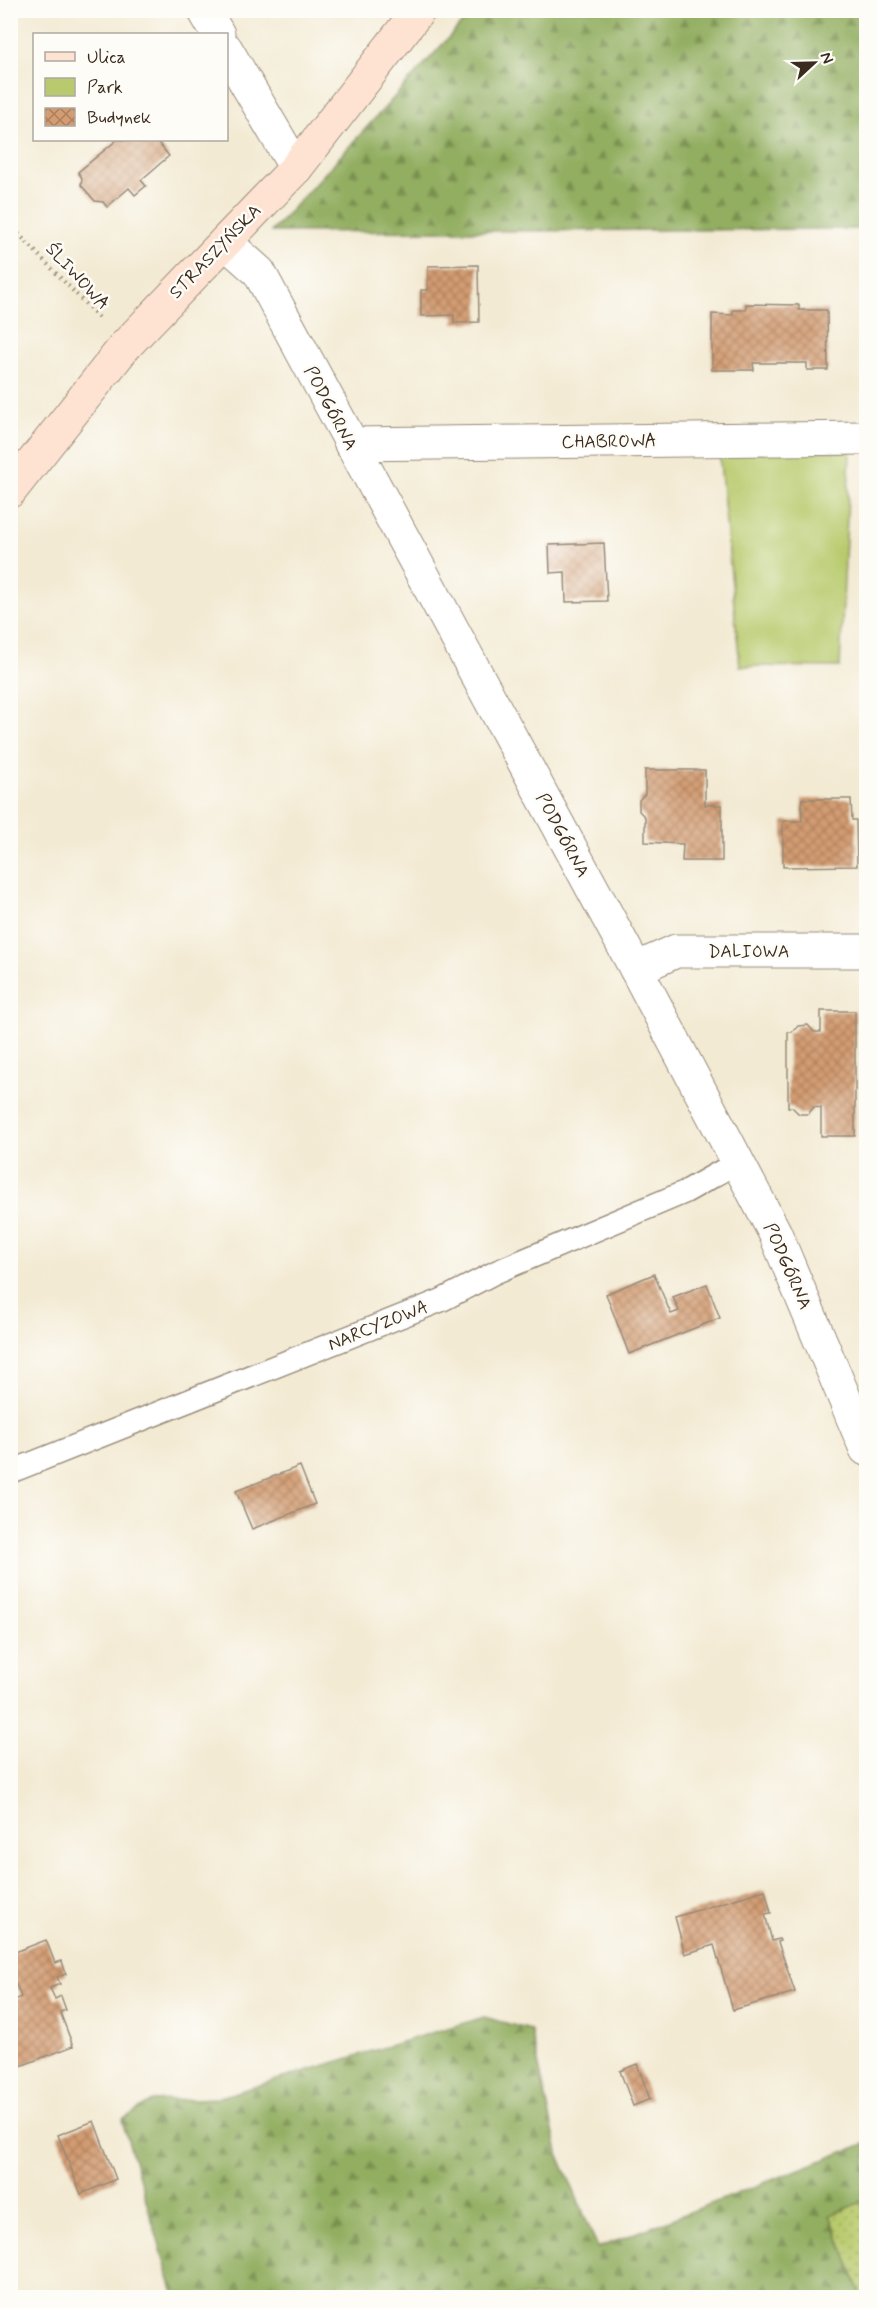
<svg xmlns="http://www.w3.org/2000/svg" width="877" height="2308" font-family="Mynerve,sans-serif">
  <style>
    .grass { fill: url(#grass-dots); stroke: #7a7a46; stroke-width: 1.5 }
    .forest { fill: url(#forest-firs); stroke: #666c3f; stroke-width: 1.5 }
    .green { fill: #b8ca6d; stroke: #7a7a46; stroke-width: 1.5 }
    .building { fill: url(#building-cross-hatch) }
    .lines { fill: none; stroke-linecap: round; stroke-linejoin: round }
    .lane-casing { stroke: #978a78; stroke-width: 25 }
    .street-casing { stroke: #978a78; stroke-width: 35 }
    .secondary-casing { stroke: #978a78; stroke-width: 35 }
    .path { stroke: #978a78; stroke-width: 4; stroke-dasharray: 1.5 4.5; stroke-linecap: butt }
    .lane { stroke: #fff; stroke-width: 22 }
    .street { stroke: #fff; stroke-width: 33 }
    .secondary { stroke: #fee3d2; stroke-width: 33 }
    .labels { text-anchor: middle; stroke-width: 5; stroke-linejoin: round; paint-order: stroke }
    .street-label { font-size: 18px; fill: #3b2a1e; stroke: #fdfcf7 }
  </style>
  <defs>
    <pattern id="grass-dots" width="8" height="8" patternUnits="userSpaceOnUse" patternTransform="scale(1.5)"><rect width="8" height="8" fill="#b8ca6d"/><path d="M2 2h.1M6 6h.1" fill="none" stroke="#97a459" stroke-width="1.8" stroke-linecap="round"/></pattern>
    <pattern id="forest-firs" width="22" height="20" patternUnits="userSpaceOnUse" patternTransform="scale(1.5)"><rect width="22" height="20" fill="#92ae60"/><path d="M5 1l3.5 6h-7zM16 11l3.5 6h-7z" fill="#788e4f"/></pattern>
    <pattern id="building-cross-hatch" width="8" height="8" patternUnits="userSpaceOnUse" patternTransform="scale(1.5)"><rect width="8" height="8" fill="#d39c72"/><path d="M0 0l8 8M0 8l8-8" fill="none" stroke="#ac7f5d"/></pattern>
  </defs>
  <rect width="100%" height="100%" fill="#fdfcf7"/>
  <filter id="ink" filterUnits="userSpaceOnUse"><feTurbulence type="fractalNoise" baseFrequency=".0167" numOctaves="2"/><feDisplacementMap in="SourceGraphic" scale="12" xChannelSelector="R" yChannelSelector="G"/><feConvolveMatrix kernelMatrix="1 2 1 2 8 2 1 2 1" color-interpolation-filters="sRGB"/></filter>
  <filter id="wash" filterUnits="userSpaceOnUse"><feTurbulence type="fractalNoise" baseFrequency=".008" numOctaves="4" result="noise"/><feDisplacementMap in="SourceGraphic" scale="24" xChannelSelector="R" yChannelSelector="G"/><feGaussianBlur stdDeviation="1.35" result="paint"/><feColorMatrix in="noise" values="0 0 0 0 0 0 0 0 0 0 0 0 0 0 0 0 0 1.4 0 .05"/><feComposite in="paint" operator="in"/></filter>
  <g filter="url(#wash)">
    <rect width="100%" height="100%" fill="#f3ead3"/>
    <polygon class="grass" points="866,2200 866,2297 862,2297 830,2215"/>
    <g class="forest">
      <polygon points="474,10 866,11 866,229 271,232"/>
      <polygon points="484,2017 531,2030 558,2153 598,2248 866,2143 866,2200 830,2215 862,2297 175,2297 122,2120 152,2101 217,2098"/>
    </g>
    <polygon class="green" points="850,451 840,667 740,666 719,452"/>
    <g id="blocks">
      <g class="building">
        <polygon points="117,140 156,140 169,156 141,180 146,186 135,195 129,188 107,207 103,202 95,201 81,185 82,178 78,172"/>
        <polygon points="478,265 479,322 454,323 454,315 421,316 421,290 428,290 428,266"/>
        <polygon points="746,304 799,305 799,310 827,310 828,370 807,370 807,363 753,363 754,370 712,370 712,314 733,315 733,310 746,310"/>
        <polygon points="604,543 607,601 566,602 565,572 550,573 549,545"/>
        <polygon points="645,770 705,770 705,805 722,805 722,861 682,861 683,844 645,842 645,817 639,811 639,800 645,794"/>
        <polygon points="802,799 851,799 852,820 856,820 857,866 783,867 783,821 802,821"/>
        <polygon points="821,1011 855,1011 855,1136 821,1136 821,1108 814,1107 808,1114 799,1114 792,1107 788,1107 788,1032 792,1032 798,1026 808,1025 814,1032 821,1032"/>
        <polygon points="654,1274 671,1314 679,1311 673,1297 707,1284 720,1318 629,1354 606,1294"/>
        <polygon points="300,1466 315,1504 252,1529 236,1491"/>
        <polygon points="765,1890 771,1913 765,1914 772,1941 779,1939 780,1941 778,1942 795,1992 733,2010 714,1945 685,1954 675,1917"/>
        <polygon points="46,1940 55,1963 62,1961 66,1974 57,1977 60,1984 50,1988 55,1999 61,1996 66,2010 60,2012 73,2046 10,2070 10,2002 21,1997 10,1969 10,1954"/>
        <polygon points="637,2064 650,2099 633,2106 620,2071"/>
        <polygon points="94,2121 116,2179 81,2194 58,2135"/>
      </g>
    </g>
  </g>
  <g filter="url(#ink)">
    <use href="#blocks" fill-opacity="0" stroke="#978a78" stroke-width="1.5"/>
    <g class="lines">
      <g class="lane-casing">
        <polyline id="lane" points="10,1472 442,1300 496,1272 685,1192 738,1162"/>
      </g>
      <g class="street-casing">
        <g id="street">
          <polyline points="204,10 218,34"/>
          <polyline points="226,49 296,168"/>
          <polyline points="225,242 259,272 636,969 775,1233 866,1449"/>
          <polyline points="351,444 866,438"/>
          <polyline points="636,969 676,951 866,951"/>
        </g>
      </g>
      <g class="secondary-casing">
        <polyline id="secondary" points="10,491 125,346 296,168 419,10"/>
      </g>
      <polyline class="path" points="10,225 100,319"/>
      <use href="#lane" class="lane"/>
      <use href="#street" class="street"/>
      <use href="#secondary" class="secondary"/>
    </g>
  </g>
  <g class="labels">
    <g class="street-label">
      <text transform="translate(215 251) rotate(-46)" y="6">STRASZYŃSKA</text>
      <text transform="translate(78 276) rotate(47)" y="6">ŚLIWOWA</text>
      <text transform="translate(331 408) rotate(62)" y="6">PODGÓRNA</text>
      <text transform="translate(609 441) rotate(-1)" y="6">CHABROWA</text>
      <text transform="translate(563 835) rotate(62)" y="6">PODGÓRNA</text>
      <text x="749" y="957">DALIOWA</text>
      <text transform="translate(788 1266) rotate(66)" y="6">PODGÓRNA</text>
      <text transform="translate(378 1325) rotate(-22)" y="6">NARCYZOWA</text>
    </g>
  </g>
  <rect width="877" height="2308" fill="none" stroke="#fdfcf7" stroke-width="36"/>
  <rect x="33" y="33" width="195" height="108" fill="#fdfcf7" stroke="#afa8a0" stroke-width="1.5"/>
  <rect x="45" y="52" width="30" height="9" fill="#fee3d2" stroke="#afa8a0" stroke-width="1.5"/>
  <text x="87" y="63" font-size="18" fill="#3b2a1e">Ulica</text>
  <rect x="45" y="78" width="30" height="18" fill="#b8ca6d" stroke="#afa8a0" stroke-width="1.5"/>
  <text x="87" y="93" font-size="18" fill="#3b2a1e">Park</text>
  <rect x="45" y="108" width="30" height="18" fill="url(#building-cross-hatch)" stroke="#afa8a0" stroke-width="1.5"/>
  <text x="87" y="123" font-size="18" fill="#3b2a1e">Budynek</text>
  <g transform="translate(814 63) rotate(68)" stroke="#fdfcf7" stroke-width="4.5" paint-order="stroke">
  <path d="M0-4.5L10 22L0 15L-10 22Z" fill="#3b2a1e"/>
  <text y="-9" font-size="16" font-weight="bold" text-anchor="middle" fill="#3b2a1e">N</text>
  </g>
</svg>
